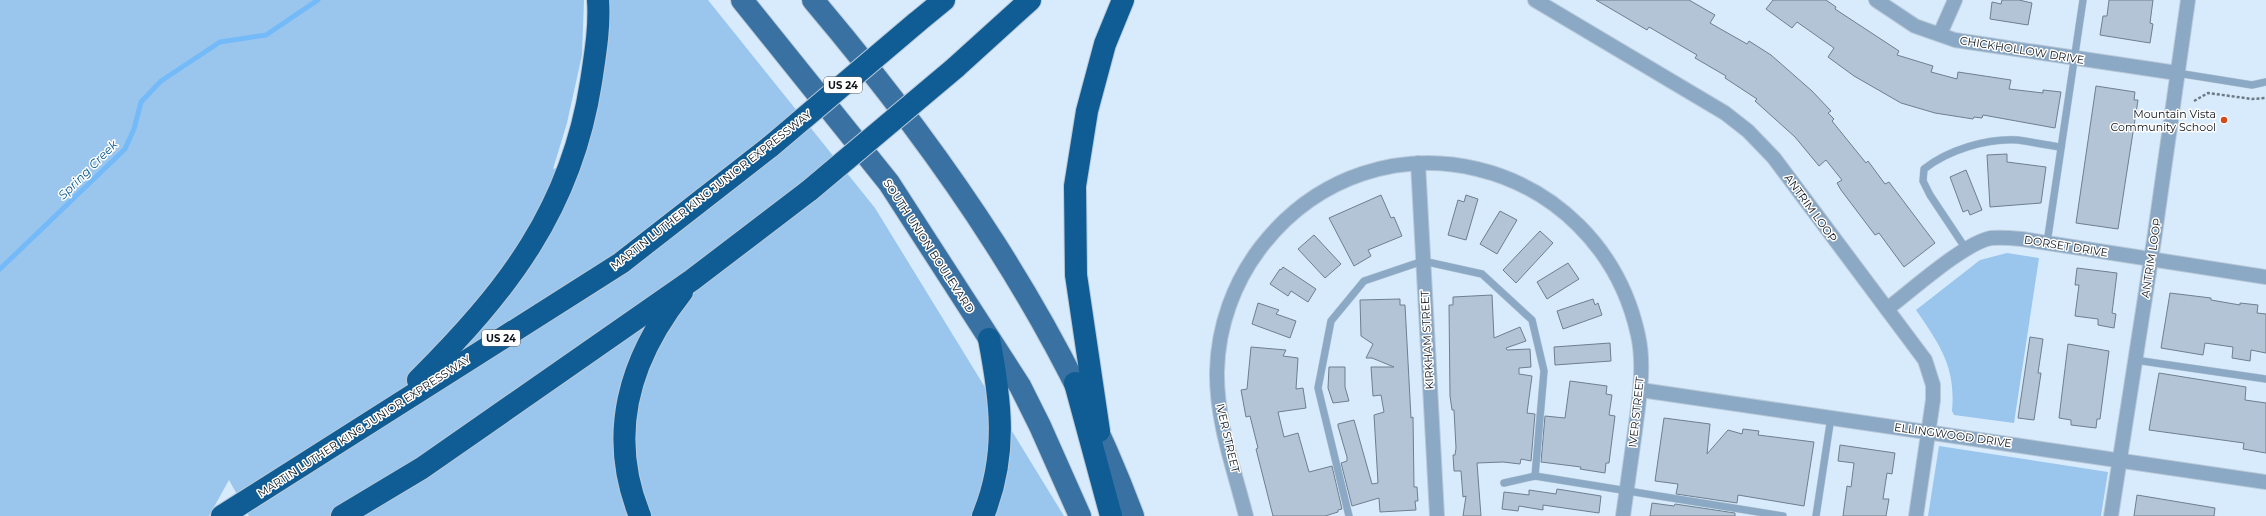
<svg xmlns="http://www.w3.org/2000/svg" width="2266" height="516" font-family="Montserrat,sans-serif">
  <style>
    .green { fill: #9ac6ee }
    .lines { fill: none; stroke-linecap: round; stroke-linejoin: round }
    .stream { stroke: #75baf8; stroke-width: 5 }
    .building { fill: #b2c4d5; stroke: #6e7f8f }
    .lane-casing { stroke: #b8c9d8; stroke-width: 8 }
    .street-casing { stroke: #b8c9d8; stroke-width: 16 }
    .primary-casing { stroke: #b8c9d8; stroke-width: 24 }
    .highway-casing { stroke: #b8c9d8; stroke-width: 24 }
    .path { stroke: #6d7984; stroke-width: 2.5; stroke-dasharray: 3 2; stroke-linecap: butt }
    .lane { stroke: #8ba8c4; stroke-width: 7 }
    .street { stroke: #8ba8c4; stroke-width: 14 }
    .primary { stroke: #3971a2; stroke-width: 22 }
    .highway { stroke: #105c94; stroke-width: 22 }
    .highway-bridge-casing { stroke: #b8c9d8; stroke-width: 24; stroke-linecap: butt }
    .highway-bridge { stroke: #105c94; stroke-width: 22 }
    .poi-dot { fill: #d44b20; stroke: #fff; stroke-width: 1.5 }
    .labels { text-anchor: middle; stroke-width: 3; stroke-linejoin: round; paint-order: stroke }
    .shield { fill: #fff; stroke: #565a5f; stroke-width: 1 }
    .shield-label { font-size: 10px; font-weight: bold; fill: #0e141a }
    .street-label { font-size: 11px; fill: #0e141a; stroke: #fff }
    .poi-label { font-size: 11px; fill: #0e141a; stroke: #fff; text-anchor: end }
    .water-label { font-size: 12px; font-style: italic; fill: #00548c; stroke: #fff }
  </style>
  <rect width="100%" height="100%" fill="#d8ebfc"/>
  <g class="green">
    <polygon points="0,0 584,0 582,55 567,123 553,169 582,158 606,0 708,0 875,208 1064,516 249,516 229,480 209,516 0,516"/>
    <path d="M2007,253L2039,258L2014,423L1954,415L1952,411C1956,367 1940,345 1916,310L1980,260Z"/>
    <polygon points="1939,446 2108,472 2101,516 1928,516"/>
  </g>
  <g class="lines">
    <polyline class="stream" points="0,269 125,149 134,129 141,102 161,81 220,42 266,35 318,0"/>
  </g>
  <g class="building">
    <polygon points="1596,0 1689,0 1715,15 1710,23 1747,44 1749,41 1771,55 1812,91 1831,111 1828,113 1834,119 1832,121 1866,163 1868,161 1885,184 1889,182 1935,243 1904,267 1879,233 1875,235 1841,190 1837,183 1842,180 1826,160 1819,166 1795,137 1755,101 1757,99 1725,78 1726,76 1695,58 1697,55 1649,27 1647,30"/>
    <polygon points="1773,0 1826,0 1836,7 1835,9 1899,51 1897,55 1933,66 1931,72 1957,79 1958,72 2011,80 2009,89 2043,93 2043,90 2061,92 2055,128 1983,115 1982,118 1974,117 1973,119 1935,113 1901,103 1854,76 1828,57 1834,48 1797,22 1792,28 1766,9"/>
    <polygon points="2002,0 2019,0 2032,3 2028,25 1990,19 1992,2 2001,4"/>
    <polygon points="2109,0 2153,0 2150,23 2153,24 2150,43 2100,35 2103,16 2107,16"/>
    <polygon points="2096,86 2135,92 2134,100 2138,100 2118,229 2076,223"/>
    <polygon points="2007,154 2007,162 2046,167 2041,203 1990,207 1987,155"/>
    <polygon points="1966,170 1982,210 1970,215 1968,210 1963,212 1950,177"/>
    <polygon points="1381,195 1391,218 1394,217 1402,236 1368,250 1371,256 1354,266 1329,218"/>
    <polygon points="1466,195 1478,199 1466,240 1448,235 1458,200 1464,202"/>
    <polygon points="1500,211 1517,220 1497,254 1480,244"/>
    <polygon points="1540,231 1553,243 1516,283 1503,270"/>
    <polygon points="1314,235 1341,264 1325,278 1298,249"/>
    <polygon points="1568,263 1579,279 1547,299 1537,282"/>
    <polygon points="1283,267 1316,289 1308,302 1291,291 1288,296 1270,284 1280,269 1281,270"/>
    <polygon points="2077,268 2117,273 2112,313 2116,314 2114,328 2098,325 2098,319 2075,316 2079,285 2075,285"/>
    <polygon points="2170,293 2211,298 2211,300 2240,305 2240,303 2258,305 2257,313 2266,314 2266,353 2251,350 2250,361 2232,358 2233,347 2205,343 2203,355 2161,348"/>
    <polygon points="1492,295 1494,338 1520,327 1526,341 1506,348 1507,350 1530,349 1531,367 1519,368 1519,374 1532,376 1527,413 1535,414 1531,461 1521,459 1520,464 1503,462 1477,463 1481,516 1463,516 1466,496 1463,497 1461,471 1454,471 1453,455 1455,455 1456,448 1454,410 1452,410 1450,396 1449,305 1453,305 1453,297"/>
    <polygon points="1400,299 1400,305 1405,305 1411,418 1413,417 1414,487 1417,487 1418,501 1415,501 1416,510 1380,512 1379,498 1352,506 1341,463 1347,461 1347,457 1338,426 1338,424 1354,420 1372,484 1378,483 1374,415 1384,412 1381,395 1373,396 1371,367 1394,367 1372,358 1366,358 1373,344 1361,336 1360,300"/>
    <polygon points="1593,299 1595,305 1598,303 1602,315 1563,329 1557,311"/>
    <polygon points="1258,303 1279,310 1276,314 1296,321 1290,338 1252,324"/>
    <polygon points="2030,337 2043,339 2038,373 2041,373 2034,420 2018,418"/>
    <polygon points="1610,343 1611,361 1555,365 1554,347"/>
    <polygon points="2068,344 2109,351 2100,419 2097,419 2096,428 2071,425 2071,420 2059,418"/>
    <polygon points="1251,347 1286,350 1283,356 1298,358 1296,389 1303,388 1306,408 1278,412 1284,437 1298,433 1309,472 1332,466 1342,509 1338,510 1338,512 1325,516 1273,516 1256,449 1258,448 1250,416 1246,417 1241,390 1247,389"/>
    <polygon points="1329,367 1345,367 1345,387 1349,401 1333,403 1328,388"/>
    <polygon points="2159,373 2246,387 2245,400 2266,403 2266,453 2243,449 2244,443 2149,430"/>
    <polygon points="1570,381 1607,386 1606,394 1612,395 1609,415 1615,416 1609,463 1606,463 1605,473 1580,469 1581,467 1541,462 1545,416 1565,418"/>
    <polygon points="1664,418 1710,424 1707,454 1728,430 1742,434 1743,429 1759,431 1758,435 1814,442 1804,506 1738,495 1737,503 1676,494 1678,484 1655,481"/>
    <polygon points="1840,445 1895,453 1892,474 1887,473 1883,499 1889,499 1886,516 1843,516 1847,486 1851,487 1854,463 1838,461"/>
    <polygon points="1557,489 1601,496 1599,513 1543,505 1543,510 1519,506 1518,511 1502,509 1504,492 1529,495 1529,490 1556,494"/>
    <polygon points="2137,495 2215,508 2214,516 2134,516"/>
    <polygon points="1652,503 1674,506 1675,504 1735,513 1735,516 1650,516"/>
  </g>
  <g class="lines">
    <g class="lane-casing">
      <g id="lane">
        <polyline points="2177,73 2252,85 2266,82"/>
        <polyline points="2047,243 2083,0"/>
        <path d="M1966,249L1930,195L1923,181L1924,169C1948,150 1987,138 2018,140C2032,142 2046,145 2061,147"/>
        <polyline points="2135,360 2266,379"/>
        <polyline points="1504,483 1535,476 1783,516"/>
        <polyline points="1349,516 1318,388 1331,321 1364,281 1423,261 1482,274 1532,320 1544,371 1535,476"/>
        <polyline points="1816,516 1831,417"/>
      </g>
    </g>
    <g class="street-casing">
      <g id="street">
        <polyline points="1535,0 1725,113 1748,131 1774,158 1925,360 1933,385 1933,400 1916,516"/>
        <polyline points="1876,0 1915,26 1955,40 2177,73"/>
        <polyline points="1940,34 1955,0"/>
        <polyline points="1418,163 1437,516"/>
        <path d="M1887,309C1911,291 1964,243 1991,238C2001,237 2012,238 2022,239L2266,277"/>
        <polyline points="1641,390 2266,482"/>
        <path d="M1246,516C1234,469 1216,420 1217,371C1218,326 1234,282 1261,247C1375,100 1599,157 1638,335C1645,366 1639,400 1635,431C1631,459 1627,488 1623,516"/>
        <polyline points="2111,516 2154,240 2188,0"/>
      </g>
    </g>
    <g class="primary-casing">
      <g id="primary">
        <polyline points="742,0 889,183 1020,386 1040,426 1080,516"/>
        <path d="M813,0C944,155 1062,325 1133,516"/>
      </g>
    </g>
    <g class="highway-casing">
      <g id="highway">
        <polyline points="916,23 944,0"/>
        <polyline points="955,68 1030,0"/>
        <path d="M418,380C507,291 571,210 591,82C595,55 600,27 598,0"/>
        <polyline points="1075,383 1111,516"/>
        <polyline points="1099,431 1076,275 1075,186 1087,111 1105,44 1123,0"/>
        <polyline points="222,516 621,263 771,146"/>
        <polyline points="342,516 422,468 692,280 810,190"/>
        <path d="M640,516C607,435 629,359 682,292"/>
        <path d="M983,516C1008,455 1001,401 989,339"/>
      </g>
    </g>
    <polyline class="path" points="2194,101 2208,93 2252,99 2266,98"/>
    <use href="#lane" class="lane"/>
    <use href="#street" class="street"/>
    <use href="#primary" class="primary"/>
    <use href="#highway" class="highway"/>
    <g class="highway-bridge-casing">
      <g id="highway-bridge">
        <polyline points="771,146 916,23"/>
        <polyline points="810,190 955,68"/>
      </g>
    </g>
    <use href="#highway-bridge" class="highway-bridge"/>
  </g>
  <circle class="poi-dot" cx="2224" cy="120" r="4"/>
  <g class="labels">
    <g class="shield">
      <rect x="824" y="77" width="38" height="16" rx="3"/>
      <rect x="482" y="330" width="38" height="16" rx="3"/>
    </g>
    <g class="shield-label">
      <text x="843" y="89">US 24</text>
      <text x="501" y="342">US 24</text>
    </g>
    <g class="street-label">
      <text transform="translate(2022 50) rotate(9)" y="4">CHICKHOLLOW DRIVE</text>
      <text transform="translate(711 190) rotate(-38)" y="4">MARTIN LUTHER KING JUNIOR EXPRESSWAY</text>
      <text transform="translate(1811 208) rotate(54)" y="4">ANTRIM LOOP</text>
      <text transform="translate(929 246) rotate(57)" y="4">SOUTH UNION BOULEVARD</text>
      <text transform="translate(2066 246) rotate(9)" y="4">DORSET DRIVE</text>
      <text transform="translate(2151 258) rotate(-81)" y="4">ANTRIM LOOP</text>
      <text transform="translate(1427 340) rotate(-93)" y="4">KIRKHAM STREET</text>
      <text transform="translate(1636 412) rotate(-84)" y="4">IVER STREET</text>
      <text transform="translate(364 426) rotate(-33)" y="4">MARTIN LUTHER KING JUNIOR EXPRESSWAY</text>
      <text transform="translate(1953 435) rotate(8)" y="4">ELLINGWOOD DRIVE</text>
      <text transform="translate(1228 438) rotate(77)" y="4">IVER STREET</text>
    </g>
    <g class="poi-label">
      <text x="2216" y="118">Mountain Vista<tspan x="2216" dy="13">Community School</tspan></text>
    </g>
    <g class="water-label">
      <text transform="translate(88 170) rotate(-45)" y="4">Spring Creek</text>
    </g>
  </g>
</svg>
